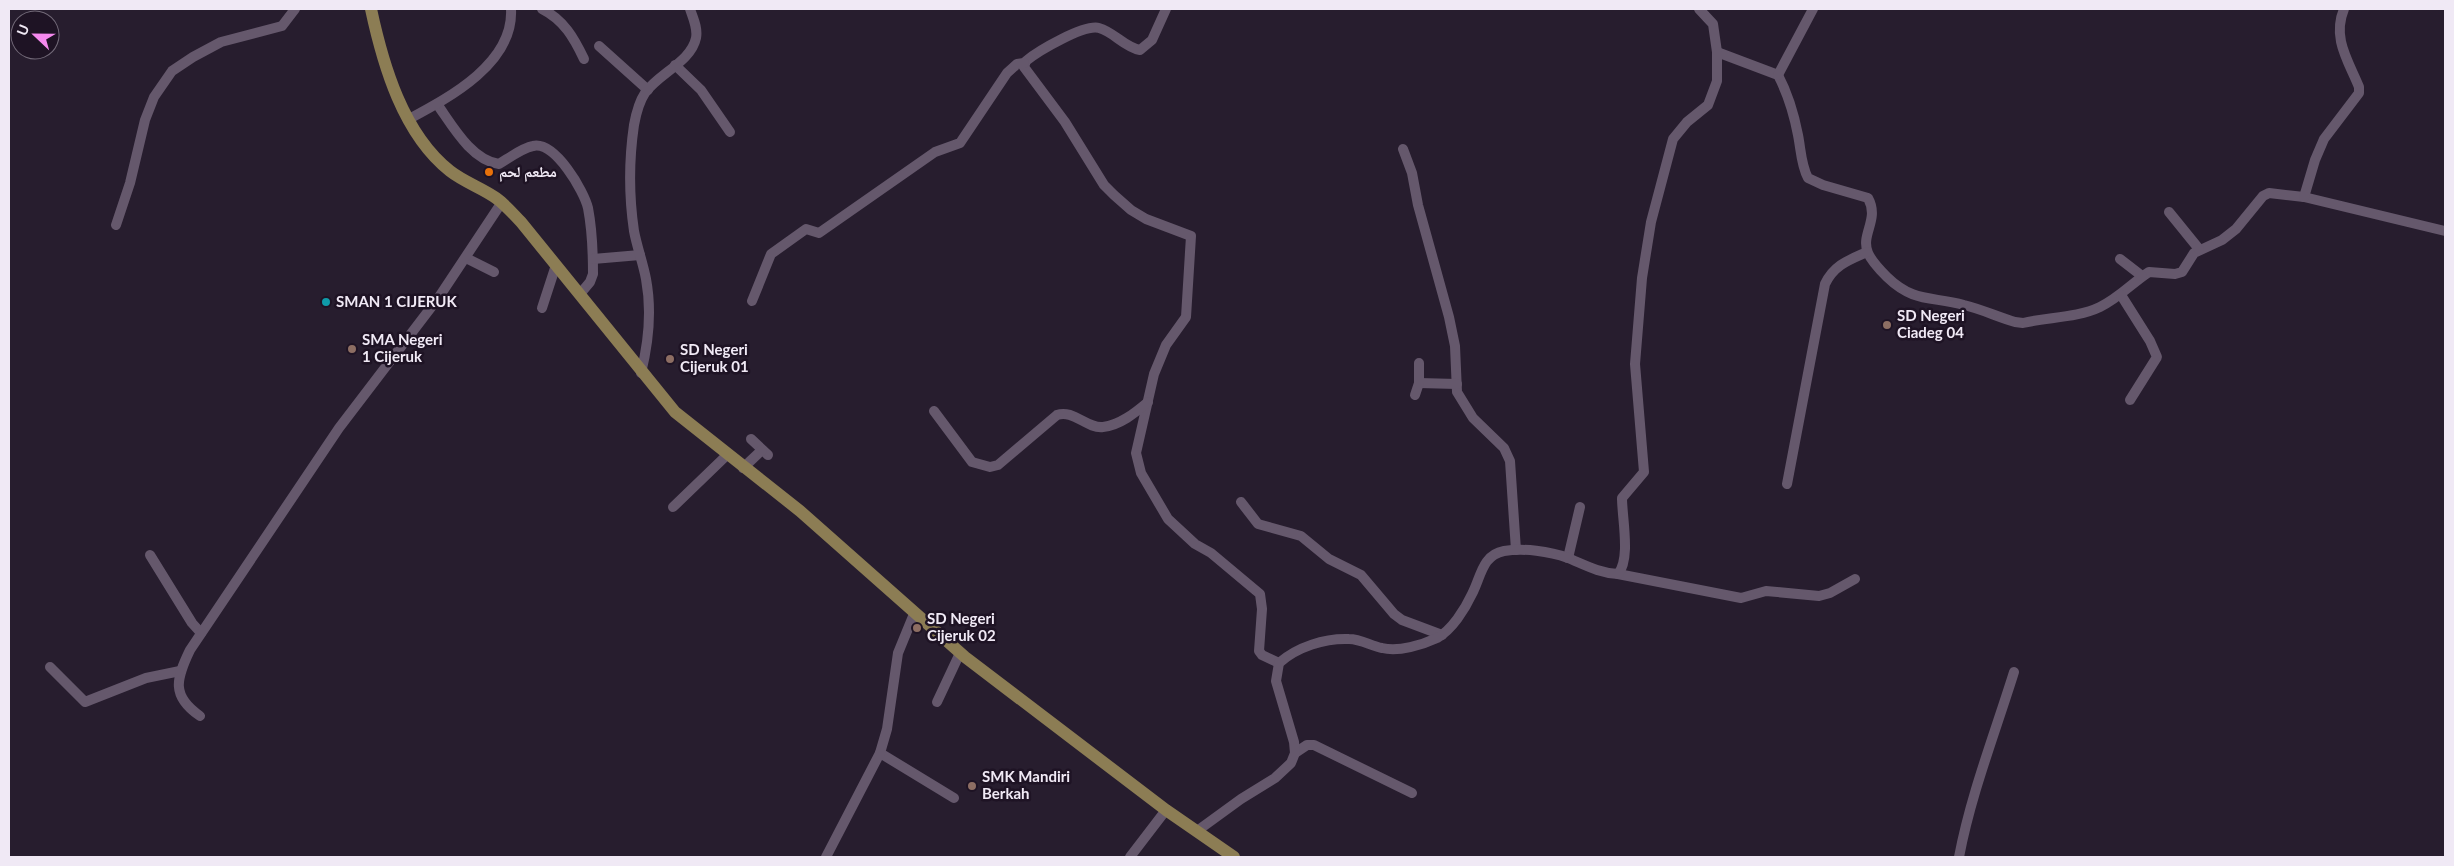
<svg xmlns="http://www.w3.org/2000/svg" width="2454" height="866" font-family="Lato,'Noto Naskh Arabic',sans-serif">
  <style>
    .lines { fill: none; stroke-linecap: round; stroke-linejoin: round }
    .minor { stroke: #65586c; stroke-width: 10 }
    .major { stroke: #8c7d54; stroke-width: 12 }
    .food-dot { fill: #e8710a; stroke: #1e1324; stroke-width: 2 }
    .culture-dot { fill: #0f9aa8; stroke: #1e1324; stroke-width: 2 }
    .education-dot { fill: #8d6e63; stroke: #1e1324; stroke-width: 2 }
    .labels { text-anchor: middle; stroke-width: 5; stroke-linejoin: round; paint-order: stroke }
    .poi-label { font-size: 15px; font-weight: bold; fill: #f0e9f5; stroke: #1e1324; text-anchor: start }
  </style>
  <rect width="100%" height="100%" fill="#271d2e"/>
  <g class="lines">
    <g class="minor">
      <path d="M542,9C564,20 574,38 584,59"/>
      <path d="M1166,9L1152,40L1140,50C1124,47 1114,32 1099,28C1084,24 1038,51 1026,61L1024,67L1065,122L1104,185L1114,195L1131,210L1146,219L1191,236L1186,317L1166,345L1154,374L1136,453L1141,473L1168,519L1195,544L1211,553L1260,594L1262,609L1259,651L1262,655L1279,663"/>
      <polyline points="599,46 648,90"/>
      <path d="M1717,52L1778,75C1788,94 1794,114 1798,135C1801,150 1801,165 1808,178L1823,185L1868,198C1880,220 1860,234 1868,253C1872,262 1880,270 1887,277C1914,303 1931,296 1964,305C1981,309 1998,317 2015,322L2023,323C2048,317 2077,318 2100,307C2119,298 2132,283 2149,272L2175,274L2182,272L2194,253L2222,240L2236,229L2263,196L2269,193L2304,197L2445,231"/>
      <polyline points="675,65 701,90 730,132"/>
      <polyline points="1778,75 1813,9"/>
      <path d="M437,104C452,125 471,160 499,164C509,158 522,148 533,146C555,141 584,191 588,208C592,229 593,253 593,274L590,282L580,294"/>
      <path d="M409,119C450,97 514,63 511,9"/>
      <polyline points="1403,149 1412,173 1418,205 1449,317 1455,346 1457,392 1473,418 1504,448 1510,461 1516,550"/>
      <path d="M2304,197L2315,160L2324,139L2359,93V87C2348,60 2332,38 2344,9"/>
      <polyline points="2169,212 2199,249"/>
      <polyline points="116,225 130,183 145,120 154,97 172,71 193,57 221,42 282,26 295,9"/>
      <polyline points="466,258 494,272"/>
      <polyline points="593,259 640,255"/>
      <polyline points="2120,259 2142,276"/>
      <polyline points="2121,295 2150,341 2157,357 2130,400"/>
      <polyline points="752,301 771,254 806,229 819,233 935,152 960,143 1007,73 1017,64 1024,63"/>
      <polyline points="542,308 556,265"/>
      <path d="M641,373C649,341 652,311 646,279C643,263 637,247 634,231C629,197 629,159 634,125C636,114 639,102 645,93C658,74 691,62 696,38C698,28 693,18 690,9"/>
      <polyline points="1419,383 1457,384"/>
      <polyline points="1415,395 1419,383 1419,363"/>
      <path d="M934,411L972,462L990,467L998,465L1057,415C1073,409 1087,429 1103,427C1120,425 1135,413 1148,402"/>
      <polyline points="751,439 768,455"/>
      <polyline points="743,468 762,450"/>
      <path d="M1787,484L1825,284C1834,265 1849,260 1867,252"/>
      <polyline points="1241,502 1258,524 1301,536 1329,559 1361,575 1394,614 1402,620 1442,635"/>
      <polyline points="673,507 727,455"/>
      <polyline points="150,555 192,623 201,633"/>
      <polyline points="1568,558 1580,507"/>
      <polyline points="1618,574 1741,598 1766,591 1819,596 1830,593 1855,579"/>
      <polyline points="50,667 85,702 146,678 180,671"/>
      <polyline points="937,702 960,653"/>
      <path d="M200,716C171,696 176,679 190,650L339,428L439,297L502,202"/>
      <polyline points="880,753 954,798"/>
      <polyline points="1295,753 1307,745 1314,745 1412,793"/>
      <path d="M1197,831L1241,799L1275,778L1291,763L1295,753L1294,742L1276,681L1279,663C1297,647 1325,638 1349,639C1361,639 1371,646 1382,648C1399,652 1422,645 1437,638C1452,630 1465,609 1472,594C1481,577 1482,555 1504,551C1524,548 1549,551 1568,558C1585,565 1599,573 1618,574C1631,559 1622,518 1622,498L1644,472L1635,364L1642,278L1651,222L1673,139L1687,122L1708,105L1717,81V52L1713,24L1699,9"/>
      <polyline points="826,857 880,753 887,729 898,653 914,614"/>
      <polyline points="1130,857 1166,810"/>
      <path d="M1959,857C1971,794 1995,733 2014,672"/>
    </g>
    <path class="major" d="M371,9C383,65 403,134 450,171C464,182 482,188 496,198C506,205 513,214 521,222L675,412L800,511L965,657L1166,810L1234,857"/>
  </g>
  <circle class="food-dot" cx="489" cy="172" r="5"/>
  <circle class="culture-dot" cx="326" cy="302" r="5"/>
  <g class="education-dot">
    <circle cx="1887" cy="325" r="5"/>
    <circle cx="352" cy="349" r="5"/>
    <circle cx="670" cy="359" r="5"/>
    <circle cx="917" cy="628" r="5"/>
    <circle cx="972" cy="786" r="5"/>
  </g>
  <g class="labels">
    <g class="poi-label">
      <text x="499" y="177">مطعم لحم</text>
      <text x="336" y="307">SMAN 1 CIJERUK</text>
      <text x="1897" y="321">SD Negeri<tspan x="1897" dy="17">Ciadeg 04</tspan></text>
      <text x="362" y="345">SMA Negeri<tspan x="362" dy="17">1 Cijeruk</tspan></text>
      <text x="680" y="355">SD Negeri<tspan x="680" dy="17">Cijeruk 01</tspan></text>
      <text x="927" y="624">SD Negeri<tspan x="927" dy="17">Cijeruk 02</tspan></text>
      <text x="982" y="782">SMK Mandiri<tspan x="982" dy="17">Berkah</tspan></text>
    </g>
  </g>
  <rect width="2454" height="866" fill="none" stroke="#f0e9f5" stroke-width="20"/>
  <g transform="translate(35 35) rotate(292)"><circle r="24" fill="#1e1324" stroke="#726978"/>
  <path d="M0-4L9 19L0 12L-9 19Z" fill="#f589ee"/>
  <text y="-8" font-size="14" font-weight="bold" text-anchor="middle" fill="#f0e9f5">U</text>
  </g>
</svg>
